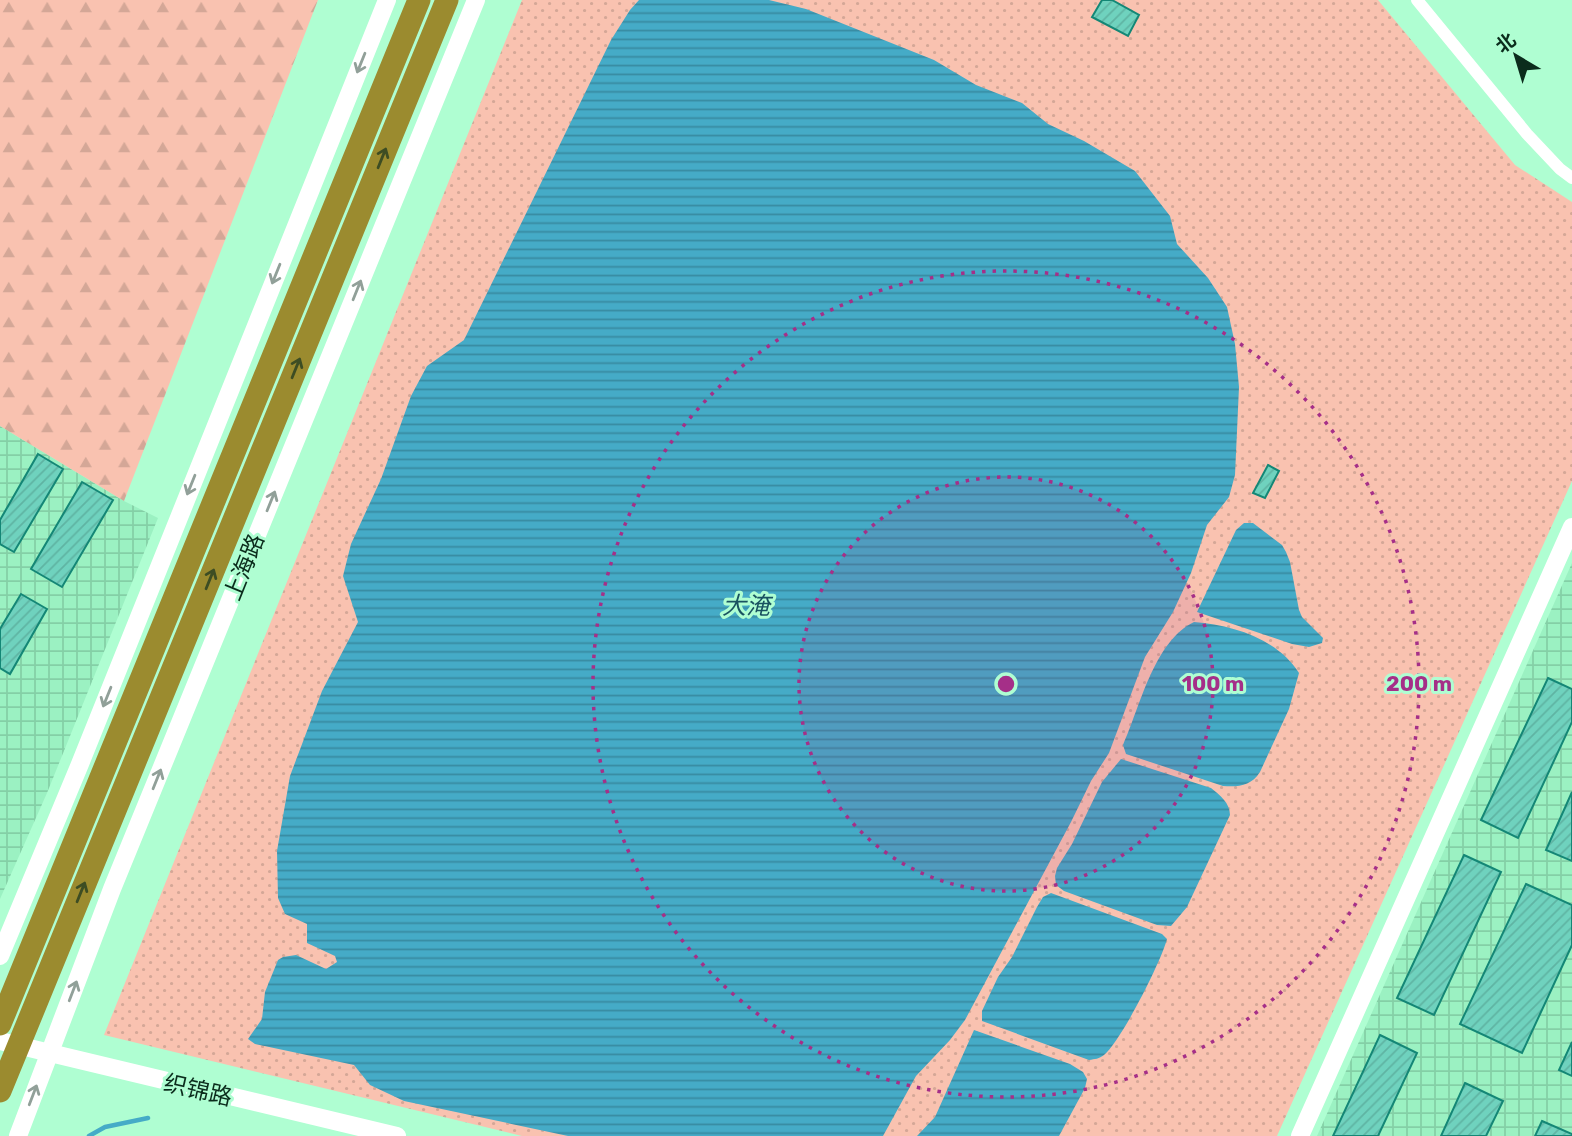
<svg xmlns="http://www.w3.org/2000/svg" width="1572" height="1136" font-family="Rubik,'Noto Sans SC',sans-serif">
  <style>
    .industrial { fill: url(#industrial-grid) }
    .grass { fill: url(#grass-dots) }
    .forest { fill: url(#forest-firs) }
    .water { fill: url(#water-rules) }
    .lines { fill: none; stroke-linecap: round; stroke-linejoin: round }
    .stream { stroke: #45abc7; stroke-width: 4.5 }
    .building { fill: url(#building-hatch); stroke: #148776; stroke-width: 2 }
    .street { stroke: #fff; stroke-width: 12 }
    .secondary { stroke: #fff; stroke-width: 18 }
    .highway { stroke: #9b8b2f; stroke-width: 23 }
    .oneway { stroke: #91a099 }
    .oneway2 { stroke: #3d4d23 }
    .ring { fill: none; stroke: #a52f88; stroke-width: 3.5; stroke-dasharray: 3.5 7 }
    .labels { text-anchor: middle; stroke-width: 6; stroke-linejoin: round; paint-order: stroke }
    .street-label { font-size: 23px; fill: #0b2c1c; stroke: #affed2 }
    .water-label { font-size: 24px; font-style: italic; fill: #195261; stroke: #affed2 }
    .centre { fill: #a52f88; stroke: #affed2; stroke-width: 3.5 }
    .ring-label { font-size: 21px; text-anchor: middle; font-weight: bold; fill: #a52f88; stroke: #affed2; stroke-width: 6; stroke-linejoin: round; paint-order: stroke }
  </style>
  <defs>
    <pattern id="industrial-grid" width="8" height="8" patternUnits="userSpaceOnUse" patternTransform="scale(1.75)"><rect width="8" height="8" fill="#9bf1c2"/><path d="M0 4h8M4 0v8" fill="none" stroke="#84cfa6"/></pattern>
    <pattern id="grass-dots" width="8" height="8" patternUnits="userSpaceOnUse" patternTransform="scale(1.75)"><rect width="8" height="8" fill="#f9c2b0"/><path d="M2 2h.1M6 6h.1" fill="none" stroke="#d4a797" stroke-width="1.8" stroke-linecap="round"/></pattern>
    <pattern id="forest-firs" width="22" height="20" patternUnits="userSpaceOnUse" patternTransform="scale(1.75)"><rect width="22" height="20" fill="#f9c2b0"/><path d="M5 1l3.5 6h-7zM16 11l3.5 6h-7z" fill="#d4a797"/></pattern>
    <pattern id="water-rules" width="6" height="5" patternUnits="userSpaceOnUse" patternTransform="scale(1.75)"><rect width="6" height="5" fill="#45abc7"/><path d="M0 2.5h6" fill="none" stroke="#388ba1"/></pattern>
    <pattern id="building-hatch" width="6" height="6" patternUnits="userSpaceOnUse" patternTransform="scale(1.75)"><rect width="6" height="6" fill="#6fd2be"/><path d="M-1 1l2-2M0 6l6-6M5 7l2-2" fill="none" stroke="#5fb4a3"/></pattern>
  </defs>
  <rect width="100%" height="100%" fill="#affed2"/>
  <g class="industrial">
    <polygon points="0,426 124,501 158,518 47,793 0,899"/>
    <polygon points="1572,563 1572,1136 1317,1136"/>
  </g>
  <polygon class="grass" points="522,0 1378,0 1515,165 1572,202 1572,481 1277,1136 522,1136 104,1035"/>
  <polygon class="forest" points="0,0 318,0 124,501 0,426"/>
  <g class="water">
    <polygon points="639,0 769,0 806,9 934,60 976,85 1022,103 1048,124 1084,141 1135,171 1170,216 1177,244 1208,278 1227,307 1235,344 1239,387 1235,475 1229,497 1207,525 1191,573 1173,612 1145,657 1109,753 1091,781 1071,822 988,977 965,1020 950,1040 916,1076 883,1136 568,1136 404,1101 370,1085 354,1065 255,1044 248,1039 262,1019 265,992 278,960 283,957 296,955 326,969 337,962 335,956 307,943 307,924 285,914 278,898 277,851 290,776 322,691 358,622 343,576 351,544 381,479 411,396 427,366 464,340 611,40 630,10"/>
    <polygon points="1244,523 1253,523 1282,545 1286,552 1290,562 1299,610 1302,617 1323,638 1322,643 1309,647 1292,644 1197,612 1236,530"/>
    <path d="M1194,622C1233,625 1278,639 1299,673L1289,709L1260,772C1251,786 1239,787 1223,786L1126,754L1123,745C1140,707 1154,641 1194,622Z"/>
    <path d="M1121,759L1211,788C1220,795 1230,803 1230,815L1187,907L1171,926L1157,925L1064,891L1056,885L1055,876L1057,868L1072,844L1102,782Z"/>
    <path d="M1051,893L1162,934L1167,939C1161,962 1121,1041 1104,1055C1099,1059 1095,1059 1089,1060L982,1021V1011L998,977L1012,957L1037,907L1043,897Z"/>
    <polygon points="974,1030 1070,1064 1083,1072 1087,1079 1085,1088 1059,1136 917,1136 935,1117"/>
  </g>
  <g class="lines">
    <polyline class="stream" points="89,1136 105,1127 148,1118"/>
  </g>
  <g class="building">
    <polygon points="1102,0 1112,0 1139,15 1128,36 1092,17"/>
    <polygon points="38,454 63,469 14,552 0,544 0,520"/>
    <polygon points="1268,465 1279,471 1265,498 1253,493"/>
    <polygon points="82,482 113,500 62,587 31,569"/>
    <polygon points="21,594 47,609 10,674 0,668 0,629"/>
    <polygon points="1548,678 1572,689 1572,722 1518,838 1481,820"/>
    <polygon points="1572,792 1572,861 1546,850"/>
    <polygon points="1464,855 1501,872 1434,1015 1397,998"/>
    <polygon points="1526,884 1572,905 1572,945 1522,1053 1460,1024"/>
    <polygon points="1380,1035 1417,1053 1378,1136 1333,1136"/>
    <polygon points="1572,1042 1572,1076 1559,1070"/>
    <polygon points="1465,1083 1503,1101 1486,1136 1441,1136"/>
    <polygon points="1542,1121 1572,1134 1572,1136 1535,1136"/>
  </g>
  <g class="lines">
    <polyline class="street" points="1417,0 1527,134 1560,169 1572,178"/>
    <g class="secondary">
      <polyline points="0,956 80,764 387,0"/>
      <polyline points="0,1041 397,1136"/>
      <polyline points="18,1136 112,889 476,0"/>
      <polyline points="1300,1136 1572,527"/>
    </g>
    <g class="highway">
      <polyline points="0,1024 419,0"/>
      <polyline points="0,1091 447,0"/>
    </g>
  </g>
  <defs><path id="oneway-shaft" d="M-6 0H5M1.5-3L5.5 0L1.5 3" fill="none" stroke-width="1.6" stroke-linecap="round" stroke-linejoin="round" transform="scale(1.75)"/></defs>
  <g class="oneway">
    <use href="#oneway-shaft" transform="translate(361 63) rotate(112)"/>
    <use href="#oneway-shaft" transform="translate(276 274) rotate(112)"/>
    <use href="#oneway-shaft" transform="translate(357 290) rotate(-68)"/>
    <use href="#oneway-shaft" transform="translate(191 485) rotate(112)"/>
    <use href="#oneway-shaft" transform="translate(271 501) rotate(-68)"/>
    <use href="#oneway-shaft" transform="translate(107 697) rotate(112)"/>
    <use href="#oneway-shaft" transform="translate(157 779) rotate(-68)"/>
    <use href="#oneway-shaft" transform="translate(73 991) rotate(-69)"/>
    <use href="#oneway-shaft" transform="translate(33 1095) rotate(-69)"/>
  </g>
  <g class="oneway2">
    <use href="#oneway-shaft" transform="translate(382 158) rotate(-68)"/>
    <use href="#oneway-shaft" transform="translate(296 368) rotate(-68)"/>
    <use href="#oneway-shaft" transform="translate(210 579) rotate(-68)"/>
    <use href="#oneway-shaft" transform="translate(81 892) rotate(-68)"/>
  </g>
  <circle cx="1006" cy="684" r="207" fill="#a52f88" fill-opacity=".12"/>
  <g class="ring">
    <circle cx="1006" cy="684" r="207"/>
    <circle cx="1006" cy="684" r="413"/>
  </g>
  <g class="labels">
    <g class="street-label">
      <text transform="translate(244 567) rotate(-68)" y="8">上海路</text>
      <text transform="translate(198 1090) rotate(13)" y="8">织锦路</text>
    </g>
    <g class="water-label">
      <text x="746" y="614">大淹</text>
    </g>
  </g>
  <circle cx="1006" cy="684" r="10" class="centre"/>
  <g class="ring-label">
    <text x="1213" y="691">100 m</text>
    <text x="1419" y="691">200 m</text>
  </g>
  <g transform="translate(1516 56) rotate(322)" stroke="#affed2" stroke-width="5" paint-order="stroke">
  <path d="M0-5L12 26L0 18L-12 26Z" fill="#0b2c1c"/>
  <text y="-10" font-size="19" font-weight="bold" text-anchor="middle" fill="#0b2c1c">北</text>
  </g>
</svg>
